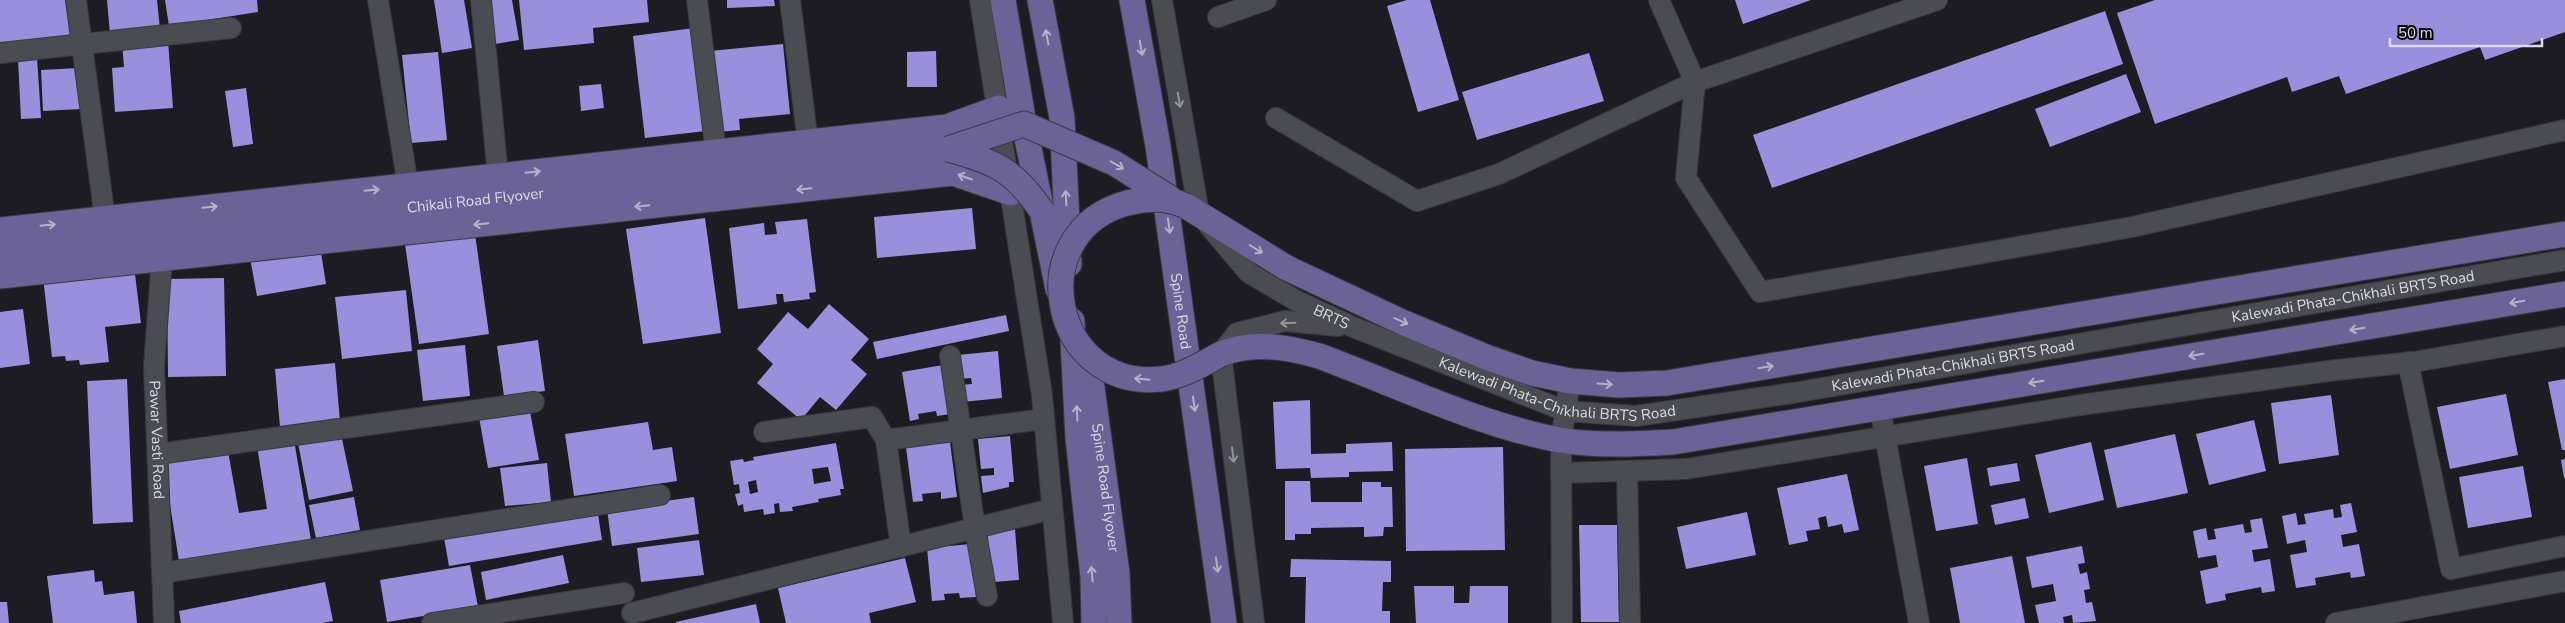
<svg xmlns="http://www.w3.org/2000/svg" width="2565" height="623" font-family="'Nunito Sans',sans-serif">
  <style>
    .building { fill: #9a8fdd; fill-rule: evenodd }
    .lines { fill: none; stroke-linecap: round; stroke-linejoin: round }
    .minor-casing { stroke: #3a393e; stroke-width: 22 }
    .major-casing { stroke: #3a393e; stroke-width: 27 }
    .minor { stroke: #4b4b52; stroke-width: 20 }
    .major { stroke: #6b6397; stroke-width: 25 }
    .major-bridge-casing { stroke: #3a393e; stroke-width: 27; stroke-linecap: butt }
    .major-bridge { stroke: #6b6397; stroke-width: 25 }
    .oneway { stroke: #b4b2c6 }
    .oneway2 { stroke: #949499 }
    .labels { text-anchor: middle; stroke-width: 5; stroke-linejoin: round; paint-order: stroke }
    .street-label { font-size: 15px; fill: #dcdce0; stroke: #070709 }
  </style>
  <rect width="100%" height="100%" fill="#1c1c22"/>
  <g class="building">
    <polygon points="0,0 72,0 77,40 0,49"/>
    <polygon points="107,0 157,0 160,29 110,34"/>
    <polygon points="165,0 257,0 258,12 169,26"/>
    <polygon points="434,0 464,0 472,48 442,53"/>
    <polygon points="487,0 512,0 519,40 495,44"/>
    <polygon points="519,0 647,0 649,22 593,28 594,43 524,50"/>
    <polygon points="727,0 774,0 775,6 727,8"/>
    <polygon points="1407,0 1430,0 1459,100 1418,112 1387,6"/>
    <polygon points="1735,0 1811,0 1743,24"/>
    <polygon points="2155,0 2565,0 2565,32 2485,60 2480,47 2346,94 2339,76 2292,92 2287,77 2155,124 2117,13"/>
    <polygon points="2105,11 2123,64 1772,188 1753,135"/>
    <polygon points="694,28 706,131 645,138 633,36"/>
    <polygon points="168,40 173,108 115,112 112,68 124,67 122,43"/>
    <polygon points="783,44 790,114 739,119 740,130 717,132 710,51"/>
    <polygon points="936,51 937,87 907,87 907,52"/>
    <polygon points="438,52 447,140 411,143 402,55"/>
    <polygon points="1589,53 1604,101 1477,140 1462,92"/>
    <polygon points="37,57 41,118 21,119 18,59"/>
    <polygon points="79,68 81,109 43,111 41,70"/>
    <polygon points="2126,74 2141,112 2050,147 2035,109"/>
    <polygon points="601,84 604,108 581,111 579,86"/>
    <polygon points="246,88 253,144 233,147 225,91"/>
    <polygon points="972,208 976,249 877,258 874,217"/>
    <polygon points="705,218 721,333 643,344 626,229"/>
    <polygon points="807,219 816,292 809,293 810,299 784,302 783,294 776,294 777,304 738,309 729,228 764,223 765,235 777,234 775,222"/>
    <polygon points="475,234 489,334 419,344 405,244"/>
    <polygon points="320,246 326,284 257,296 250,258"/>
    <polygon points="134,266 141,323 105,327 109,362 80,365 79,360 66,361 65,356 52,357 43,277"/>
    <polygon points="224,278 226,376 168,377 167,279"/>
    <polygon points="406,290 412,351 342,359 335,297"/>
    <polygon points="829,304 869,339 851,360 867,374 836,410 820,397 801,420 757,383 773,364 757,349 788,312 808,329"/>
    <polygon points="23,309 30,364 0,368 0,312"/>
    <polygon points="1006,315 1009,331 877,359 873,342"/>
    <polygon points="538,340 545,391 504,396 497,346"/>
    <polygon points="465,345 470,396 423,401 417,350"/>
    <polygon points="998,351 1002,398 962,402 960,385 972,384 971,378 960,379 958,355"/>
    <polygon points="335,363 340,422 280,427 275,369"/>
    <polygon points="943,365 951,414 937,416 936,411 918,414 919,419 910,421 902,372"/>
    <polygon points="127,379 133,522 93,524 87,381"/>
    <polygon points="2565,379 2565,450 2562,450 2548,382"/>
    <polygon points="2506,394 2518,455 2450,469 2437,407"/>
    <polygon points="2331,395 2339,455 2279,464 2271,403"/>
    <polygon points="1310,400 1311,454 1346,453 1346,444 1392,442 1393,471 1349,472 1349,477 1311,478 1310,468 1276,469 1273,402"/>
    <polygon points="529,406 539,460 488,468 479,417"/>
    <polygon points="2254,420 2266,471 2209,485 2196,434"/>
    <polygon points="648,422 653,450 672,447 677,481 574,496 565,434"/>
    <polygon points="341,434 353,491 309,500 298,443"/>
    <polygon points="2175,434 2188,493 2117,508 2104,450"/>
    <polygon points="1010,436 1014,482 1009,482 1009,487 983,493 981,476 994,475 994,468 981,469 978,439"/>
    <polygon points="294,440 311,540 179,561 163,461 228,451 239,513 267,509 257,446"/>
    <polygon points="950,442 957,497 941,499 941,492 922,494 923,501 913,502 906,447"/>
    <polygon points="2091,442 2104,500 2049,513 2035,455"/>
    <path d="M836,443L844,489H840L841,495L818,499L819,502L792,507L793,511L780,512L779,503L774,504L775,513L764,515L763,509L744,512L743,504L738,506L735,494L740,493L739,484L734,485L730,461L743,459L744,462L754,460L753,457ZM828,467L831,481L814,484L812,469ZM756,480L758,492L750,494L748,482Z"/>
    <polygon points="1503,447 1505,550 1406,551 1405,449"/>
    <polygon points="1967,458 1978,524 1936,531 1924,466"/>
    <polygon points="2565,459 2565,478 2564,478 2561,460"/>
    <polygon points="547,463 551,502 505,506 500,468"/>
    <polygon points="2017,463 2020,481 1990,486 1987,468"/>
    <polygon points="2523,466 2532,517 2468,528 2459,477"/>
    <polygon points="1847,474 1859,530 1844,533 1842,524 1828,527 1826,516 1818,518 1820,529 1806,531 1808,541 1789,545 1777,488"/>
    <polygon points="1285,481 1310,481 1311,502 1362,502 1362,482 1381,482 1381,487 1392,487 1393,527 1384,527 1383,536 1364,537 1364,527 1311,528 1311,534 1295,534 1295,540 1285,540"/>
    <polygon points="354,497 360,530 316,538 309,505"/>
    <polygon points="694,497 699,534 612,546 607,509"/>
    <polygon points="2025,498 2029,518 1995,525 1991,505"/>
    <polygon points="2351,503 2357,532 2341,535 2343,547 2359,544 2365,576 2351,578 2350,572 2315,578 2316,585 2296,588 2290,555 2307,552 2305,540 2287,544 2282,516 2296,513 2298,525 2306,524 2304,514 2333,509 2334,518 2342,517 2340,505"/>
    <polygon points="597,508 602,540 449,566 443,532"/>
    <polygon points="1747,512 1756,555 1686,569 1677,527"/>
    <polygon points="2262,518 2268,548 2252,550 2254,562 2270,559 2275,591 2262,593 2261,587 2225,594 2226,600 2206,604 2200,571 2218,567 2216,555 2198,558 2193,531 2206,528 2208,540 2216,539 2214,529 2243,524 2245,533 2252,532 2250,520"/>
    <polygon points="1579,525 1617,525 1619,622 1581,622"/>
    <polygon points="1015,529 1019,580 994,582 993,565 982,566 988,544 987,531"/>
    <polygon points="699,540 704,575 641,582 637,548"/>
    <polygon points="971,544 976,597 960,598 959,593 944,594 945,600 932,601 927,548"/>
    <polygon points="2082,546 2085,563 2078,564 2080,574 2087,572 2090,589 2084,590 2086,603 2092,602 2096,621 2073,623 2072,615 2063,617 2064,623 2039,623 2035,605 2056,601 2053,584 2032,588 2026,557"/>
    <polygon points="563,555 569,583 486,600 481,572"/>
    <polygon points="2012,556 2025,623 1960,623 1950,568"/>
    <polygon points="905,558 916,602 869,613 871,623 786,623 778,588"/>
    <polygon points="1291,559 1391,561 1391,582 1383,582 1382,611 1390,611 1390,623 1305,623 1306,577 1290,577"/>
    <polygon points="470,565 478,607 387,622 380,580"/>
    <polygon points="94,570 95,582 102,581 104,595 134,591 137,623 53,623 47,576"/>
    <polygon points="325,582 333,621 322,623 181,623 179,611"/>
    <polygon points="1414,586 1454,586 1454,603 1469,603 1470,586 1508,586 1508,623 1416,623"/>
    <polygon points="0,602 7,602 9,623 0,623"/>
    <polygon points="756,604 760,623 676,623 676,622"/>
  </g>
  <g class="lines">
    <g class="minor-casing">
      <g id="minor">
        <polyline points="76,0 105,219"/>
        <polyline points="378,0 408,186"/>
        <polyline points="481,0 498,176"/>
        <polyline points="697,0 716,153"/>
        <polyline points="790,0 808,143"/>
        <polyline points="980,0 1042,395 1063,623"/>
        <path id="s1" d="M1162,0L1199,214L1249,273L1295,300L1353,327L1565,411L1636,416L1793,393L2565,260"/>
        <polyline points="1659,0 1695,82 1937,0"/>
        <polyline points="1218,17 1266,0"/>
        <polyline points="0,53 231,28"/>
        <polyline points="1695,82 1686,178 1760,292 2132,227 2565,130"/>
        <polyline points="1276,118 1417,201 1499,174 1695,82"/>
        <path id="s2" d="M162,258L154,366L164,623"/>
        <polyline points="950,356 975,528 987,596"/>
        <polyline points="2408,362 2451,569 2565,546"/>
        <polyline points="1880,408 1919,623"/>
        <polyline points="764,432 872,417 886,440"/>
        <polyline points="158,454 534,402"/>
        <polyline points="1627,472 1630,623"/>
        <polyline points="1561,473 1686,469 2080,405 2336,370 2414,362 2565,336"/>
        <polyline points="901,547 886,440 1044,419"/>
        <polyline points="162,573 660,495"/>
        <polyline points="632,613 1052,509"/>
        <polyline points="432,623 624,593"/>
        <polyline points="1254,623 1221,354 1237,333 1285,321 1338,326"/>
        <polyline points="1562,623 1561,440 1570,381"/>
        <polyline points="2336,623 2565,581"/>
      </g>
    </g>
    <g class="major-casing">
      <g id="major">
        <polyline points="1003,0 1024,124 1058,289"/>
        <polyline points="1040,0 1062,118 1069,264"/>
        <path id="s3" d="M1132,0L1158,146L1224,623"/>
        <polyline points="1186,206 1287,268 1402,322 1486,357 1532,373 1570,381 1619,385 1667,383 2565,234"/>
        <polyline points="0,230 947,127 999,108"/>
        <path id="s4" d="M0,252L948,149"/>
        <polyline points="0,276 953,173 1011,193"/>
        <polyline points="1072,321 1078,438 1093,577 1094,623"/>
        <path d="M1221,354C1253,341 1286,347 1319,356C1398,385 1476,424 1559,440C1596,446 1636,444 1673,442L2565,294"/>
        <path id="s5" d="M1088,358L1117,573L1119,623"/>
      </g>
    </g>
    <use href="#minor" class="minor"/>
    <use href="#major" class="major"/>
    <g class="major-bridge-casing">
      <g id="major-bridge">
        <polyline points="948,149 1024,124 1114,163 1170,198"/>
        <path d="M948,149C995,162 1013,169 1042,211"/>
        <path d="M1186,206C1167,197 1148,198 1127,203C1020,232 1051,391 1161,379C1182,377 1202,364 1221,354"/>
      </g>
    </g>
    <use href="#major-bridge" class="major-bridge"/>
  </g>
  <defs><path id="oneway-shaft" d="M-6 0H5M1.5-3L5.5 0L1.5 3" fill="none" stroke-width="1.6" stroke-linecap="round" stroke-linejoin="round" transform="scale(1.25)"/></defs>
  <g class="oneway">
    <use href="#oneway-shaft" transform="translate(1047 37) rotate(-101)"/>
    <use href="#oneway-shaft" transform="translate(1141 48) rotate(80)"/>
    <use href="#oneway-shaft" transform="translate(1117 165) rotate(30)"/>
    <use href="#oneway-shaft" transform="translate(533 172) rotate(-6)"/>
    <use href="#oneway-shaft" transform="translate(965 177) rotate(-161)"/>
    <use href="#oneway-shaft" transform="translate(804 189) rotate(174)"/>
    <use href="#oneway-shaft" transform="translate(372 190) rotate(-6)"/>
    <use href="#oneway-shaft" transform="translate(1066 198) rotate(-93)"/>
    <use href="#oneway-shaft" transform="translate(642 206) rotate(174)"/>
    <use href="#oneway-shaft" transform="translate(210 207) rotate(-6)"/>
    <use href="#oneway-shaft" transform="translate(481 224) rotate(174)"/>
    <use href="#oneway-shaft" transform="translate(48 225) rotate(-6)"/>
    <use href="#oneway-shaft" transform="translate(1169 226) rotate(82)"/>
    <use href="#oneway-shaft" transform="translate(1256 249) rotate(32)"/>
    <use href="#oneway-shaft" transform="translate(2517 302) rotate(171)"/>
    <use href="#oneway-shaft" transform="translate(1401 321) rotate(24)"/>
    <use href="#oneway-shaft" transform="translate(2357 329) rotate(171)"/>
    <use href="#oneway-shaft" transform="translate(2196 355) rotate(171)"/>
    <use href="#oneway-shaft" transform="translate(1766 367) rotate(-9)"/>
    <use href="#oneway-shaft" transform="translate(1142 379) rotate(-175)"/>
    <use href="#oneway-shaft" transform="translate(2036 382) rotate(171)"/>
    <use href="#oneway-shaft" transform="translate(1605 384) rotate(4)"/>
    <use href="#oneway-shaft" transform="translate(1194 404) rotate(82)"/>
    <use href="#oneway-shaft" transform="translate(1077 413) rotate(-93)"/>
    <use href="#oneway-shaft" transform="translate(1217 565) rotate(82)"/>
    <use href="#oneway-shaft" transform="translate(1092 574) rotate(-95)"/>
  </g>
  <g class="oneway2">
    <use href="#oneway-shaft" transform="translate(1179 100) rotate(80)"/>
    <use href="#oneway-shaft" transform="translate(1288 323) rotate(178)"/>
    <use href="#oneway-shaft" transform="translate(1233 455) rotate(83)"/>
  </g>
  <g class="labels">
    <g class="street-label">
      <text dy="5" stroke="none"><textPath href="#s4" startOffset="478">Chikali Road Flyover</textPath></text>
      <text dy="5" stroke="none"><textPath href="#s1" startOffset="1438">Kalewadi Phata-Chikhali BRTS Road</textPath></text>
      <text dy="5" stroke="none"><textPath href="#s3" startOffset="315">Spine Road</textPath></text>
      <text dy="5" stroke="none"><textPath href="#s1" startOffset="388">BRTS</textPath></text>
      <text dy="5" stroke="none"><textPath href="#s1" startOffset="1032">Kalewadi Phata-Chikhali BRTS Road</textPath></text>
      <text dy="5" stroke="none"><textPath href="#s1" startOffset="628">Kalewadi Phata-Chikhali BRTS Road</textPath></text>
      <text dy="5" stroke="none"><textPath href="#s2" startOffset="182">Pawar Vasti Road</textPath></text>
      <text dy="5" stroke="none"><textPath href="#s5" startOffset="131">Spine Road Flyover</textPath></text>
    </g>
  </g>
  <path d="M2390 38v8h152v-8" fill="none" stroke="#dcdce0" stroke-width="2.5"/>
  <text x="2398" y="38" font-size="15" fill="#dcdce0" stroke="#070709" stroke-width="4" paint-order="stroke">50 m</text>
</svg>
